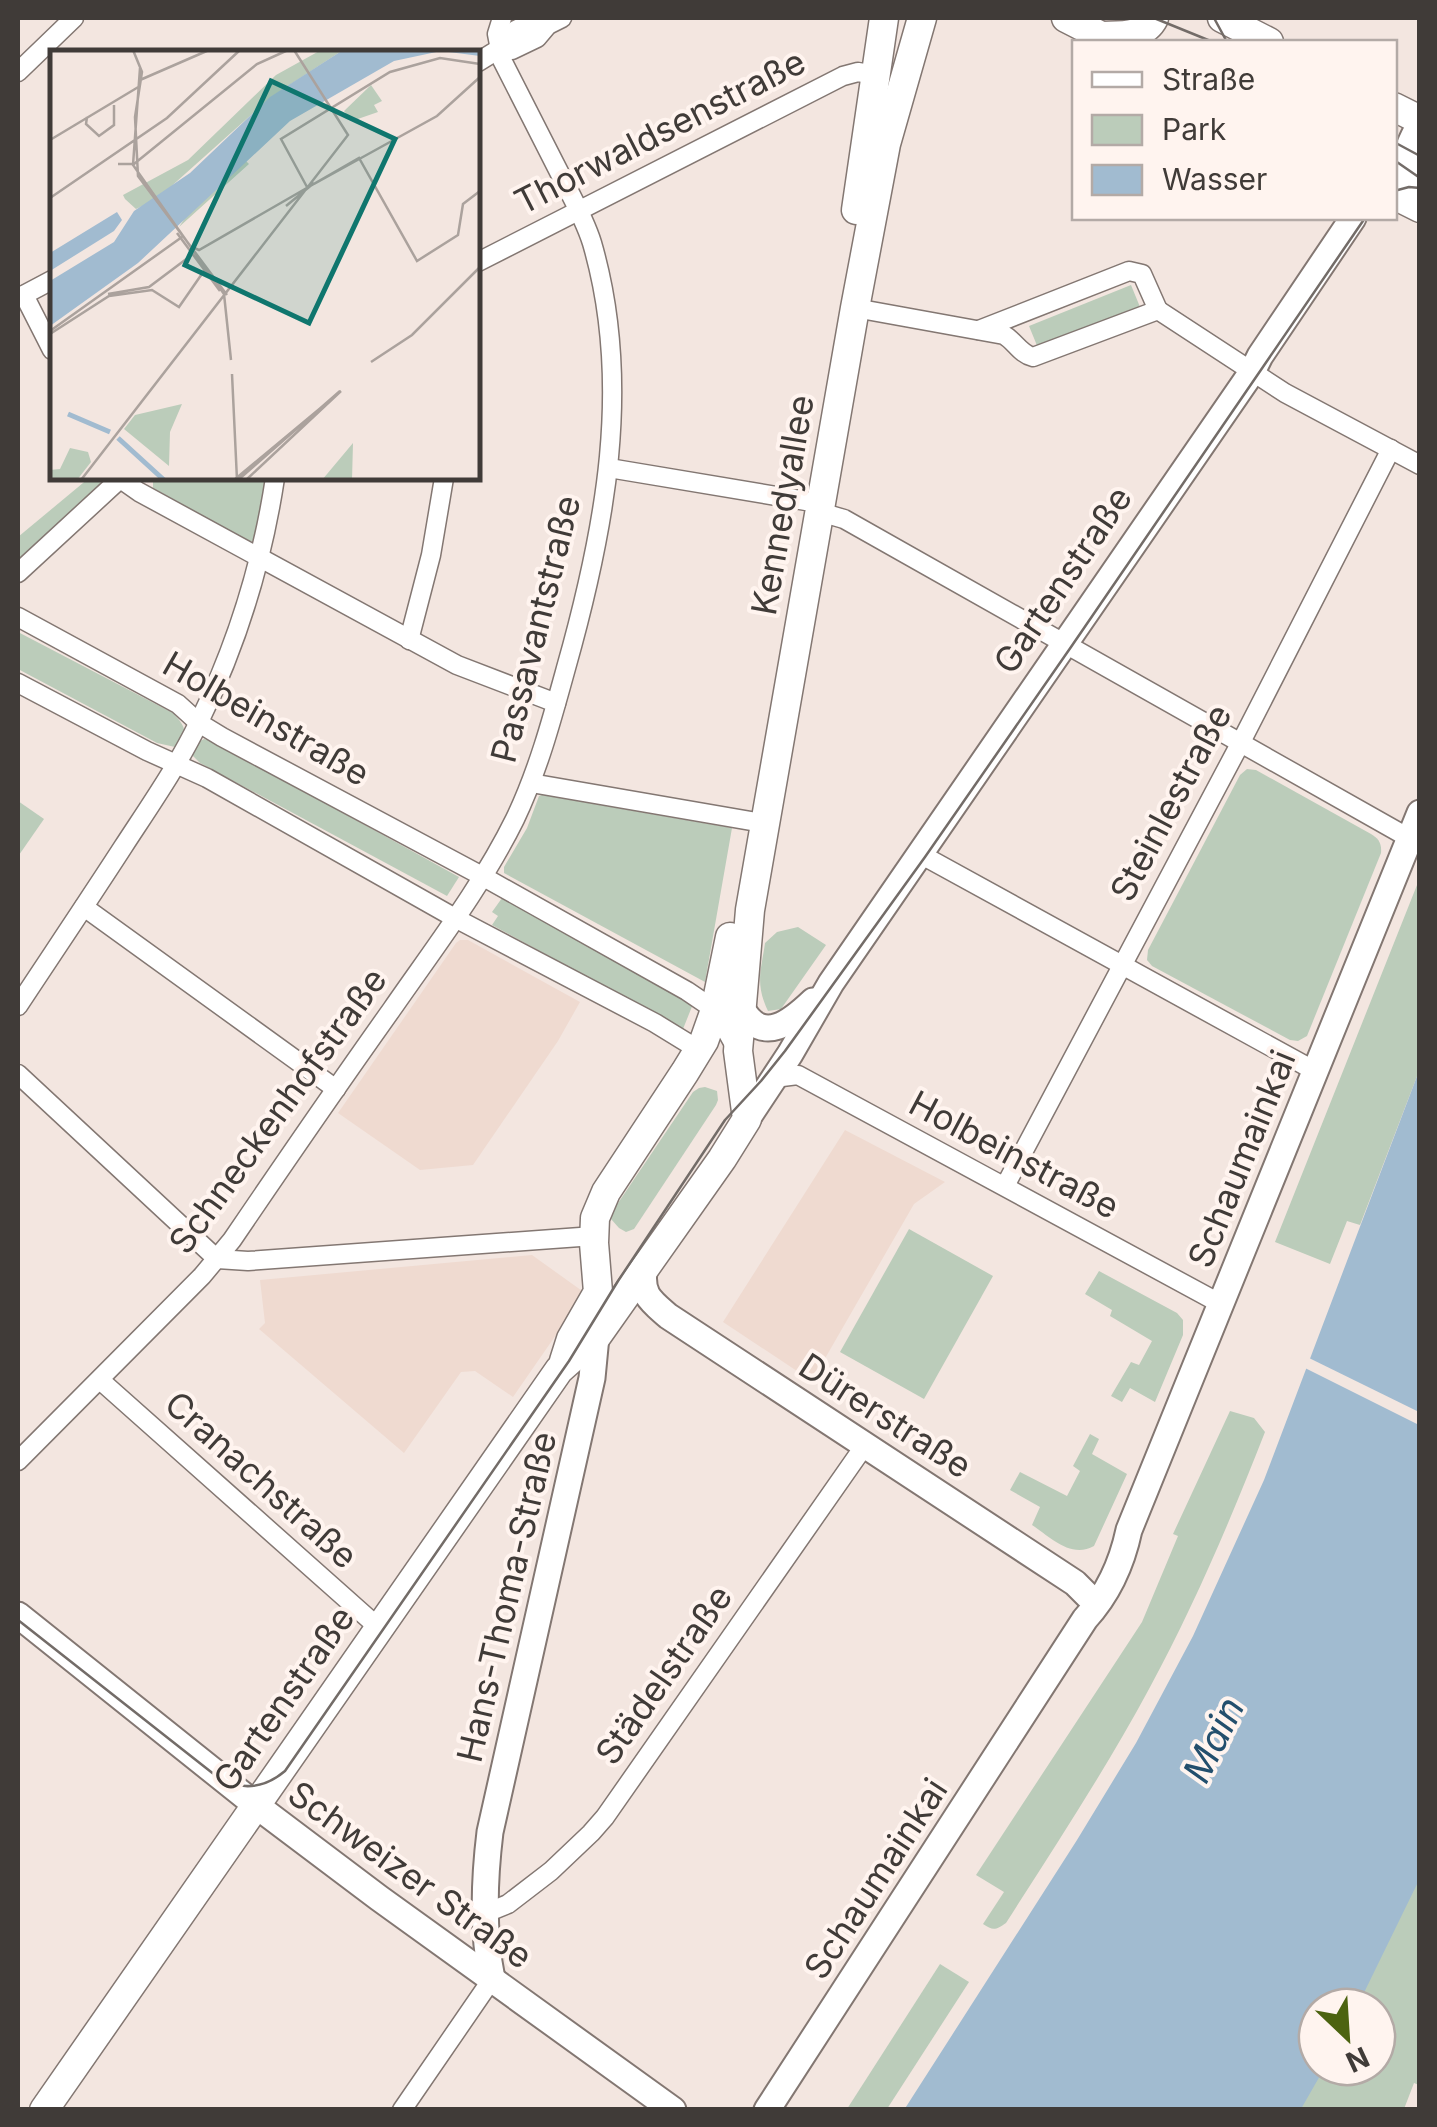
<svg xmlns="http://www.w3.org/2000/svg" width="1437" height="2127" font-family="Inter,sans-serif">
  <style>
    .built { fill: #efdad0 }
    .green { fill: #bbccba }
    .water { fill: #a1bbd0 }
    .pier { fill: #f3e6e0 }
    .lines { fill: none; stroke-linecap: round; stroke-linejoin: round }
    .street-casing { stroke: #837772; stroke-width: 21 }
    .secondary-casing { stroke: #837772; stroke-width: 29 }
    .primary-casing { stroke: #837772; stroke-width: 31 }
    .street { stroke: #fff; stroke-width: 18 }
    .secondary { stroke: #fff; stroke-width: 25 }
    .primary { stroke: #fff; stroke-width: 28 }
    .tram { stroke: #736c68; stroke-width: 2.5 }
    .labels { text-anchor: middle; stroke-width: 8; stroke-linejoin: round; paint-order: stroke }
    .street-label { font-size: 35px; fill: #403b38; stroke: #fff4ef }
    .water-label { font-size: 38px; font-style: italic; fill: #234f6d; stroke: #fff4ef }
    .inset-river { fill: none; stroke: #a1bbd0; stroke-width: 5 }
    .inset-road { fill: none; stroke: #aba29d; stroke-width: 2.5 }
    .view { fill: #0f766e; fill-opacity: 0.15; stroke: #0f766e; stroke-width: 5 }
    .inset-edge { fill: none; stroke: #403b38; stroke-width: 5 }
  </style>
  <rect width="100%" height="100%" fill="#f3e6e0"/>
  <g class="built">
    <polygon points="460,940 468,940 580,1002 558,1041 473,1165 420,1170 338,1113 456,943"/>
    <polygon points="845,1130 945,1182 914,1204 812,1381 723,1322"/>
    <polygon points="532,1255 585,1293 513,1397 475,1371 461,1372 404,1453 259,1329 265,1323 260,1280"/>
  </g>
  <g class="green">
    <polygon points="1131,285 1140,307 1038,348 1029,326"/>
    <polygon points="89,478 106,478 18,560 18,537"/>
    <polygon points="153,478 268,478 254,540 250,542 153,488"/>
    <path d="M18,632L173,713C185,726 190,734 175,747L157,743L18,669Z"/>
    <path d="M204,739L213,741L459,877L447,896L200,763L192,755C192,746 196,743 204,739Z"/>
    <path d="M1247,769L1256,770L1371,834C1378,838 1382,843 1381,853L1307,1036L1298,1041L1290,1040L1152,966L1147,960L1148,950L1240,775Z"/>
    <polygon points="542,795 732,828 705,982 504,873 504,867 527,828 539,796"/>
    <polygon points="18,801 44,819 19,855 18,854"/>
    <polygon points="1419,880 1419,1071 1360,1225 1347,1221 1330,1264 1275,1242"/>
    <polygon points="502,898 693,1004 683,1029 492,925 498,916 492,912"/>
    <path d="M798,927L826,945L781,1009L768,1011C755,984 761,971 765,943L777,932Z"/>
    <polygon points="705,1087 717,1091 718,1100 716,1105 634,1229 626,1232 619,1228 611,1219 614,1209 693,1092 699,1088"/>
    <polygon points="909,1229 993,1276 924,1399 840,1352"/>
    <polygon points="1099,1271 1177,1313 1183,1320 1183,1335 1155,1402 1130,1388 1122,1402 1111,1396 1131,1362 1139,1365 1152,1341 1110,1316 1112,1310 1085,1294"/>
    <path d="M1230,1411L1254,1418L1265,1432C1231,1519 1194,1606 1149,1689C1106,1769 1055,1846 1006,1923C996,1930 993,1931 983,1924L1004,1892L976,1875L1142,1622L1178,1536L1173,1534Z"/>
    <path d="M1090,1434L1099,1439L1092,1454L1127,1474L1094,1546C1071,1559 1050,1537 1032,1525L1040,1507L1010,1490L1020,1472L1067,1496L1080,1471L1073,1466Z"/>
    <polygon points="1419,1856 1419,2085 1414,2083 1404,2109 1299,2110 1321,2067 1377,2067 1377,2007 1351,2007"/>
    <polygon points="940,1964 969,1982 887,2109 847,2109"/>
  </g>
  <polygon class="water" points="1419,1071 1420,1878 1357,2007 1317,2007 1317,2067 1325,2067 1301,2109 904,2110 1077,1840 1136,1743 1193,1636 1264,1480"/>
  <polygon class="pier" points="1307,1357 1419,1412 1419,1425 1303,1367"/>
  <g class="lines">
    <g class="street-casing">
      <g id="street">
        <path d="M499,49C510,28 524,23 548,25"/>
        <polyline points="478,62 499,49 512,50 537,38 548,25 562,18"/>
        <polyline points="18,72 74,18"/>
        <polyline points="478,262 843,76 858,72 876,75"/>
        <polyline points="24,295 52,350"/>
        <polyline points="18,298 52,280"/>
        <path d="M855,308L1004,335C1015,341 1020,354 1033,357L1158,310L1285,393L1420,465"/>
        <polyline points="979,330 1129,271 1142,274 1158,310"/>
        <polyline points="609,468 806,501"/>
        <polyline points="119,478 139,492 457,665 556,703"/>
        <polyline points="820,512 844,519 1409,838"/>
        <polyline points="18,573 121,478"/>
        <polyline points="18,617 178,704 199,723 222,737 482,876 687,991 715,1010 736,1048"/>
        <polyline points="409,640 431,555 444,478"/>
        <polyline points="18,683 147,751 207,778 455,918 655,1023 699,1050"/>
        <polyline points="531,783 751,821"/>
        <polyline points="920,854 1315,1071"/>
        <polyline points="84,907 336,1089"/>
        <path d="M18,1006C53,953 88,901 123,847C149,807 177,767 198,724C237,645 262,564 275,478"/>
        <polyline points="18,1074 217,1259 248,1261 594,1236"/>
        <polyline points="774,1078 798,1075 1221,1304"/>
        <polyline points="1005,1186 1241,742 1391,449"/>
        <polyline points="100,1380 379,1628"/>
        <path d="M18,1461L202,1276L232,1240C285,1162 338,1085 392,1009C435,947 482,886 515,819C538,771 552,719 566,668C605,530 633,384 592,243C584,217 569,192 557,168C539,132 520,96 502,60L497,34L502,18"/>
        <polyline points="486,1913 508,1904 551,1871 591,1833 605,1817 865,1445"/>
        <polyline points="402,2110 492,1979"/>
      </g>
    </g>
    <g class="secondary-casing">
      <g id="secondary">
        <path d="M1420,124C1402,157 1398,173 1420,206"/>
        <path d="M742,1009C763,1046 792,1021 813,1001"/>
        <polyline points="747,1119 790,1054 831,983 1252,372 1260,356 1353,218"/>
        <path d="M644,1271C641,1295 651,1301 668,1316L1075,1583L1088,1596"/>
        <polyline points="18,1615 257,1806 379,1898 673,2110"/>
        <path d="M492,1979C482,1930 484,1881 490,1832L592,1378L597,1326"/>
        <path d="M767,2110L1085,1619C1108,1594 1122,1563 1129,1530L1420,813"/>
      </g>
    </g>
    <g class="primary-casing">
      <g id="primary">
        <polyline points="1066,18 1113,42"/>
        <polyline points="1222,18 1269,42"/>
        <path d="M1100,36C1120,35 1144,38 1154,18"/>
        <polyline points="1394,107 1420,120"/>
        <polyline points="1394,195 1420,208"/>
        <polyline points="856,210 884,18"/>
        <polyline points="564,1361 571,1339 598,1292 594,1243 595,1218 606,1192 685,1072 704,1041 715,1010 730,937"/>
        <polyline points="44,2110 559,1370 597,1336 722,1159 747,1119 738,1051 750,910 855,308 886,144 922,18"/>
      </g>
    </g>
    <use href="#street" class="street"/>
    <use href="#secondary" class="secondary"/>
    <use href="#primary" class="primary"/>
    <g class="tram">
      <polyline points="1154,18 1213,42"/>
      <polyline points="1214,18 1227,42"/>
      <polyline points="1394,142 1420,156"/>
      <polyline points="1394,160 1420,178"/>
      <polyline points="1394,191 1409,187 1420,188"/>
      <path d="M18,1620L220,1779C244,1791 265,1788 285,1771L569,1361L618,1281L725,1120L761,1081L785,1051L925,857L1071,647L1365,218"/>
    </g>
  </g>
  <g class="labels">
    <g class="street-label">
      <text transform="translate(660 132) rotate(-27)" y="12">Thorwaldsenstraße</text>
      <text transform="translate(783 505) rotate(-80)" y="12">Kennedyallee</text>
      <text transform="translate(1063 580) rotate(-56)" y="12">Gartenstraße</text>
      <text transform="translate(536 629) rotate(-76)" y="12">Passavantstraße</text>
      <text transform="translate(266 719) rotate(30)" y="12">Holbeinstraße</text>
      <text transform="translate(1171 803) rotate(-62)" y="12">Steinlestraße</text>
      <text transform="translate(278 1111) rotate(-54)" y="12">Schneckenhofstraße</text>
      <text transform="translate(1014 1155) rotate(28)" y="12">Holbeinstraße</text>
      <text transform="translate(1242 1159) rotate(-68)" y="12">Schaumainkai</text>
      <text transform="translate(885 1416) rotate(33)" y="12">Dürerstraße</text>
      <text transform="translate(261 1480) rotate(42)" y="12">Cranachstraße</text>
      <text transform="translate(507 1597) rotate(-77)" y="12">Hans-Thoma-Straße</text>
      <text transform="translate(664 1675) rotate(-55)" y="12">Städelstraße</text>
      <text transform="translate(284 1699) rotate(-55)" y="12">Gartenstraße</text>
      <text transform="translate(410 1875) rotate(36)" y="12">Schweizer Straße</text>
      <text transform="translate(876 1879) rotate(-57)" y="12">Schaumainkai</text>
    </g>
    <g class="water-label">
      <text transform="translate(1214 1740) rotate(-64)" y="13">Main</text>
    </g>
  </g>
  <g transform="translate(50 50)">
    <rect width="430" height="430" fill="#f3e6e0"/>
    <path d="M271,0H293L221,47L107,149L86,159L75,149L73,145L138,110L226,25ZM321,35L332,51L324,55L328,62L302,71L294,61ZM195,110L199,114L129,177L137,165ZM132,354L120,382L119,416L74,379L85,365ZM303,393L302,430H272ZM20,398L38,402L41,412L27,430H2L0,420L10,419Z" fill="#bbccba"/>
    <path d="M293,0H430V6L391,1L344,11L240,71L88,213L0,276V231L64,192L84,161L140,123L220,47ZM67,162L72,170L64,181L0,221V203Z" fill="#a1bbd0"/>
    <path class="inset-river" d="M18,364L60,382M68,388L114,430"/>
    <path class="inset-road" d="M83,0L92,22L85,67L88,126L177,245M90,18L83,115L174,244L181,310M90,30L159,0M37,67L36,74L49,86L64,75V55M0,90L90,36M68,114H84L207,14L238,0M264,134L387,66L430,27M257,137L231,89L340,22L390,8L430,14M0,148L117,68L190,0M236,156L264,133M127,183L170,241M142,197L149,200L309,108L367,211L408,185L413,154L430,141M58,244L99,237L143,204M0,281L132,187M0,284L59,246L102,240L129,257L156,218M321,312L362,285L430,217M182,324L187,430M31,430L298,85L244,0M184,430L291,341L196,430M188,430L290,341"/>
    <path class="view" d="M221,31L345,89L259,273L135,215Z"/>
    <rect width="430" height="430" class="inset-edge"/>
  </g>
  <rect width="1437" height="2127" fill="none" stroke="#403b38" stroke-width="40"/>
  <rect x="1072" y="40" width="325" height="180" fill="#fff4ef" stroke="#b3aaa6" stroke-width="2.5"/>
  <rect x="1092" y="72" width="50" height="15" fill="#ffffff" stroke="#b3aaa6" stroke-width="2.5"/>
  <text x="1162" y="90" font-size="30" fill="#403b38">Straße</text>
  <rect x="1092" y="115" width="50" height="30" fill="#bbccba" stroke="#b3aaa6" stroke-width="2.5"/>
  <text x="1162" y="140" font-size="30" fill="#403b38">Park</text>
  <rect x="1092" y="165" width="50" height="30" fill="#a1bbd0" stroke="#b3aaa6" stroke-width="2.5"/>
  <text x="1162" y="190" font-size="30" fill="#403b38">Wasser</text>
  <g transform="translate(1347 2037) rotate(155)"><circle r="48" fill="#fff4ef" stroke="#b3aaa6" stroke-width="2.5"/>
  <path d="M0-8L18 38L0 25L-18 38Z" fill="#4c6310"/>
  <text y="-15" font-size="28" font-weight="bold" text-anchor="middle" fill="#403b38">N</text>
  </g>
</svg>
